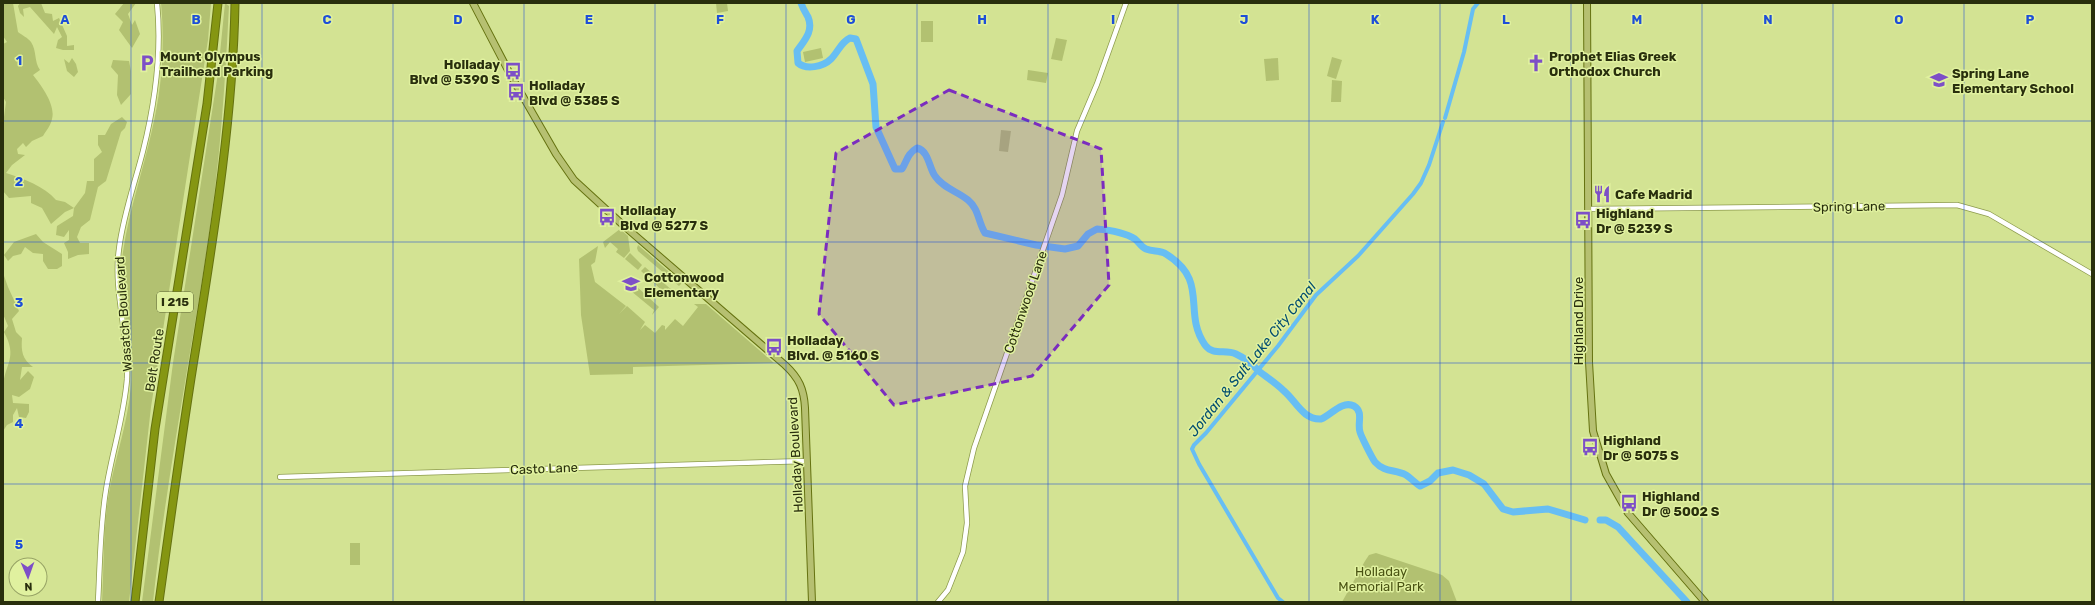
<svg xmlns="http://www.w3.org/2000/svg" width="2095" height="605" font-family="Rubik,sans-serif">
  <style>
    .green { fill: #b2c171 }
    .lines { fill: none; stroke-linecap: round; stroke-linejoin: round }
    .canal { stroke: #67bef3; stroke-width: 4 }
    .river { stroke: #67bef3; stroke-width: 7 }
    .minor-casing { stroke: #8d9b4d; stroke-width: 6 }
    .major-casing { stroke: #657210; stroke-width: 8 }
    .highway-casing { stroke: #657210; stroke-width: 9 }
    .minor { stroke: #fff; stroke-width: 4.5 }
    .major { stroke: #b6c071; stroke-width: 6 }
    .highway { stroke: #859612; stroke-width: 7 }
    .marked { fill: #7b2cbf; fill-opacity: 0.2; stroke: #7b2cbf; stroke-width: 3; stroke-dasharray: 8 5; stroke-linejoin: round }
    .grid { fill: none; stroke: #1d4ed8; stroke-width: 1; stroke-opacity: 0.55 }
    .labels { text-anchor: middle; stroke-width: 3; stroke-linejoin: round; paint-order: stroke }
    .shield { fill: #e0f19f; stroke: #606939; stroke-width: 1 }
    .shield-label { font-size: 12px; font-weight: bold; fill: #292f0d }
    .poi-label { font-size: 13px; font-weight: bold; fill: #292f0d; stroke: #e0f19f; text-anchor: start }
    .street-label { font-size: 13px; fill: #292f0d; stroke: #e0f19f }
    .park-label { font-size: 13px; fill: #4a5313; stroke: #e0f19f }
    .water-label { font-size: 14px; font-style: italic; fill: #034d70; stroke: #e0f19f }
    .grid-label { font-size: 13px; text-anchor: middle; font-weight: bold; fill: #1d4ed8; stroke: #e0f19f; stroke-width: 3; stroke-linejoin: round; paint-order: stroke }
  </style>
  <rect width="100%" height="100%" fill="#d3e393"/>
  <g class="green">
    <path d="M3,3H13L18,32C22,35 28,38 31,42C37,51 34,62 40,70L33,75C41,85 56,105 52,119C51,125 46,131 43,136L32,141L26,147L23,143L17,149L18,154L25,155L12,165L6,173C24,179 44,186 56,200L65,202L74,208L85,193L87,181H94V159L102,152L98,145V135H105L111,124L122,117L127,122L125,128L121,132L106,181L98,187L90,220L81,227L77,237L80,243H89V254L78,255L68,259V252L64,243L69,240V230L64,237L56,235L57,226L73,216L74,208L65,212L51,224L42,208L31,203V196L9,198L3,191V116L4,117L6,102L3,97V44L7,42L3,36Z"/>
    <polygon points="20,3 41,3 45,13 52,14 53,21 59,18 67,36 67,46 74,45 74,50 63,50 56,48 58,40 62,37 57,27 54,34 30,7 23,9 24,17 20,13 18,6"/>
    <polygon points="124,3 136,3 128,14 132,25 135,20 140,34 132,48 119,30 123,22 115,14"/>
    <path d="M161,3H211L208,40L151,407L129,602H102C104,568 103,532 108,499C114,460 128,424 131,385C134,340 116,294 123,252C129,210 143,171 152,130C162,88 165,46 161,3Z"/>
    <path d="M225,3L229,6C225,85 220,163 208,241C190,361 166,481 153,602H142L173,363L218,73Z"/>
    <polygon points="716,3 727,3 728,11 717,13"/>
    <rect x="921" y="21" width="12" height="21"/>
    <polygon points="1056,38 1067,40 1062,61 1051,59"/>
    <polygon points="821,48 823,58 805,62 803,52"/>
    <polygon points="1332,57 1342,60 1336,79 1327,76"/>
    <polygon points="72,58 76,64 78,72 74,77 67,71 64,59 69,63"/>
    <polygon points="1278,58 1279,80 1266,81 1264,59"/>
    <polygon points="113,60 129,61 131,71 131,94 121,105 117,95 118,75 111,67"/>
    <polygon points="1028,70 1048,73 1046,83 1027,80"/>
    <polygon points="1332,80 1342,81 1341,102 1331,102"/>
    <polygon points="1001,130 1011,131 1008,152 999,151"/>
    <polygon points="620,229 628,236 630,251 624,258 616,252 618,249 610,242 605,248 603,242"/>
    <polygon points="36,234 43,242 62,254 62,266 57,269 48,269 43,261 43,254 33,253 25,247 21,254 13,256 8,261 4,255 14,242"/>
    <polygon points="638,245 682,283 679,286 638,251 637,248"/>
    <polygon points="598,246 595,262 591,265 595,282 626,306 619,314 627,306 645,322 640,330 645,325 655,333 662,325 665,326 665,330 675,319 683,326 698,307 694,304 706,304 774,363 633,367 633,374 590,375 581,315 579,259"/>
    <polygon points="630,253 642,265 638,270 625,259"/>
    <polygon points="645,267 673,291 668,296 641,271"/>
    <path d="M3,273L8,287L19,311L12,319L16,332L22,338C21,351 22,359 33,367H22L20,380L28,371L34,377L30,389L19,397L12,395L13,403L29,404V412L26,418L19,417L17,408L13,415V422L7,425L3,431C3,416 2,401 3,386C5,363 18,358 4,332L8,326L3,314Z"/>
    <polygon points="635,285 659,307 652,315 654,310 631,291"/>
    <rect x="350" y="543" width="10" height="22"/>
    <polygon points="1376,553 1442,575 1449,581 1457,602 1342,602 1365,561 1369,555"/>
  </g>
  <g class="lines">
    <g class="canal">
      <polyline points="1445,118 1464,52 1473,9 1478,3"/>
      <polyline points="1283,602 1278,598 1199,464 1192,449 1194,445 1206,433 1278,346 1316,295 1358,256 1413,194 1421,183 1429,165 1443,122"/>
    </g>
    <g class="river">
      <path d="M801,3C803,9 805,12 808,17C814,31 804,41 797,51L798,63C806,70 823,67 831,59C838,52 841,42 850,38L856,39L873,84L876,127L895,169H902C907,161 907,154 917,148C929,151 929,168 935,176C943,188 957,191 968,200C979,209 978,222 985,233L1036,245L1065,249L1078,246L1088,234L1097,229C1109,230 1124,232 1135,239C1139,242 1141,247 1146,249C1153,252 1160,250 1166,254C1210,281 1182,312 1205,345C1213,356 1225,349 1236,354C1245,358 1253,365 1260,372C1268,378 1277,384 1284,391C1296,401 1303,420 1321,419C1331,415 1342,400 1354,406C1364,412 1357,423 1360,432C1361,436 1372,458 1375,462C1385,473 1395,469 1406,475C1411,478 1415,483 1420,486L1430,481L1438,473L1453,470L1469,475L1484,484L1503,509L1513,512L1548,509L1585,520"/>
      <polyline points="1600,520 1606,520 1618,527 1687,602"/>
    </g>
    <g class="minor-casing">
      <g id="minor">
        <polyline points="1588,209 1957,205 1989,214 2092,274"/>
        <polyline points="280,477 807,461"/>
        <path d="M98,602C100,565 100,526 106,490C112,452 124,417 127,379C129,335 113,292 119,249C123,215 135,183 143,151C155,103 162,52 157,3"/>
        <polyline points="938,602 948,590 963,552 967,523 965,486 974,448 1062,195 1077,131 1097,84 1126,3"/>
      </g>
    </g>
    <g class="major-casing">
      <g id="major">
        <path d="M473,3L510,74L556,154L574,180L623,225L785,365C799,378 804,389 805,408L812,602"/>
        <polyline points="1587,3 1589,362 1593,431 1606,474 1628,513 1705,602"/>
      </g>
    </g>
    <g class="highway-casing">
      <g id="highway">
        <polyline points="135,602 155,429 207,104 218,3"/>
        <path d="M159,602C171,517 182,432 196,347C214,233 233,118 235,3"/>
      </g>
    </g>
    <use href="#minor" class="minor"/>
    <use href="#major" class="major"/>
    <use href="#highway" class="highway"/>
  </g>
  <path class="marked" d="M949,90L1101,149L1109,285L1032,376L894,405L819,314L836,153Z"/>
  <path class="grid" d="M131,3V602M262,3V602M393,3V602M524,3V602M655,3V602M786,3V602M917,3V602M1048,3V602M1178,3V602M1309,3V602M1440,3V602M1571,3V602M1702,3V602M1833,3V602M1964,3V602M3,121H2092M3,242H2092M3,363H2092M3,484H2092"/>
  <defs>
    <g id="parking-bare" transform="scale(1.38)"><path d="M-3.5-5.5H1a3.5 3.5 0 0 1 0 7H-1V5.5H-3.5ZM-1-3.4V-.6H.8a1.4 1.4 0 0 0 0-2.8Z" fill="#7d4fc7" stroke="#e0f19f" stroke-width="2.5" paint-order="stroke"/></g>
    <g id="church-bare" transform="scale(1.38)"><path d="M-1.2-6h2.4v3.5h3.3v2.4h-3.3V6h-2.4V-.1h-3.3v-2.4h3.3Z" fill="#7d4fc7" stroke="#e0f19f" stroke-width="2.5" paint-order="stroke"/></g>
    <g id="bus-bare" transform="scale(1.38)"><path d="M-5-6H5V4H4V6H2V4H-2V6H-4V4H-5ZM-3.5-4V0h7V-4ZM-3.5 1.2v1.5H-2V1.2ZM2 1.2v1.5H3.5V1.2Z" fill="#7d4fc7" stroke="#e0f19f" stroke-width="2.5" paint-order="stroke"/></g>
    <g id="school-bare" transform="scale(1.38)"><path d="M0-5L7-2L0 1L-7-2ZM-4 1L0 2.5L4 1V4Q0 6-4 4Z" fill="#7d4fc7" stroke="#e0f19f" stroke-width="2.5" paint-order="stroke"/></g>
    <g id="restaurant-bare" transform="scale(1.38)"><path d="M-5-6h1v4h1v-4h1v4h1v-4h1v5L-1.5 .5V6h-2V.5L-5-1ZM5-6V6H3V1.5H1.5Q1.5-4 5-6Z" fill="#7d4fc7" stroke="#e0f19f" stroke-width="2.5" paint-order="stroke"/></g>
  </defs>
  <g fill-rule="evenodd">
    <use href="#parking-bare" x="147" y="63"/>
    <use href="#church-bare" x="1536" y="63"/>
    <use href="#bus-bare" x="513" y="71"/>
    <use href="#school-bare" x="1939" y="80"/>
    <use href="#bus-bare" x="516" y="92"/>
    <use href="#restaurant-bare" x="1602" y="194"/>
    <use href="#bus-bare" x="607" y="217"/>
    <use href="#bus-bare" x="1583" y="220"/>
    <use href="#school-bare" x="631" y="284"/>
    <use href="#bus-bare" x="774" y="347"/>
    <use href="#bus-bare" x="1590" y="447"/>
    <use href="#bus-bare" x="1629" y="503"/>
  </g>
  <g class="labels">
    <rect class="shield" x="157" y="292" width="36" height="20" rx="3"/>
    <g class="shield-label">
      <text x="175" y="306">I 215</text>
    </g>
    <g class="poi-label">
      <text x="160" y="61">Mount Olympus<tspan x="160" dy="15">Trailhead Parking</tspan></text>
      <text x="1549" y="61">Prophet Elias Greek<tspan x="1549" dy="15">Orthodox Church</tspan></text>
      <text x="500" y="69" text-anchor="end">Holladay<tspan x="500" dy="15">Blvd @ 5390 S</tspan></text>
      <text x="1952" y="78">Spring Lane<tspan x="1952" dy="15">Elementary School</tspan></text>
      <text x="529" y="90">Holladay<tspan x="529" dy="15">Blvd @ 5385 S</tspan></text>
      <text x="1615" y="199">Cafe Madrid</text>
      <text x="620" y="215">Holladay<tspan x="620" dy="15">Blvd @ 5277 S</tspan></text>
      <text x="1596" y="218">Highland<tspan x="1596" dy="15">Dr @ 5239 S</tspan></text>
      <text x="644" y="282">Cottonwood<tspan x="644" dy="15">Elementary</tspan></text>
      <text x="787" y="345">Holladay<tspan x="787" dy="15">Blvd. @ 5160 S</tspan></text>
      <text x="1603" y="445">Highland<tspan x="1603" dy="15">Dr @ 5075 S</tspan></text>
      <text x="1642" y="501">Highland<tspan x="1642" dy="15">Dr @ 5002 S</tspan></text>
    </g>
    <g class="street-label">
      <text transform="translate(1849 206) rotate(-1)" y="5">Spring Lane</text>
      <text transform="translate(1025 302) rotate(-71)" y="5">Cottonwood Lane</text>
      <text transform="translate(123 314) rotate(-94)" y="5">Wasatch Boulevard</text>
      <text transform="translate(1578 321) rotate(-90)" y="5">Highland Drive</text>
      <text transform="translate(154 360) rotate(-81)" y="5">Belt Route</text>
      <text transform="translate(795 455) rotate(-93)" y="5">Holladay Boulevard</text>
      <text transform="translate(544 468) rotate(-2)" y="5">Casto Lane</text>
    </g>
    <g class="park-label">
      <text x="1381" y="576">Holladay<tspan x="1381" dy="15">Memorial Park</tspan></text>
    </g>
    <g class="water-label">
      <text transform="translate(1252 359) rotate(-51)" y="5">Jordan &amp; Salt Lake City Canal</text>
    </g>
  </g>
  <g class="grid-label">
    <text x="65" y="24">A</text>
    <text x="196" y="24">B</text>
    <text x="327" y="24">C</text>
    <text x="458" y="24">D</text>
    <text x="589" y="24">E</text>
    <text x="720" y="24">F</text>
    <text x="851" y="24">G</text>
    <text x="982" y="24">H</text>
    <text x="1113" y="24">I</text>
    <text x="1244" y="24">J</text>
    <text x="1375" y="24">K</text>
    <text x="1506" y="24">L</text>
    <text x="1637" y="24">M</text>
    <text x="1768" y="24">N</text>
    <text x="1899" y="24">O</text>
    <text x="2030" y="24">P</text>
    <text x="19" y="65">1</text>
    <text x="19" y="186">2</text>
    <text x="19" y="307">3</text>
    <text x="19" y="428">4</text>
    <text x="19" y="549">5</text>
  </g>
  <rect width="2095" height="605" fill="none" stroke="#292f0d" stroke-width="8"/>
  <g transform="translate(28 577) rotate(178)"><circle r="19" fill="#e0f19f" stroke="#97a365"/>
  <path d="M0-3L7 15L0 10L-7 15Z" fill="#7d4fc7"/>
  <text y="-6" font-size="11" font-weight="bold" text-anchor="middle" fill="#292f0d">N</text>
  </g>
</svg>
